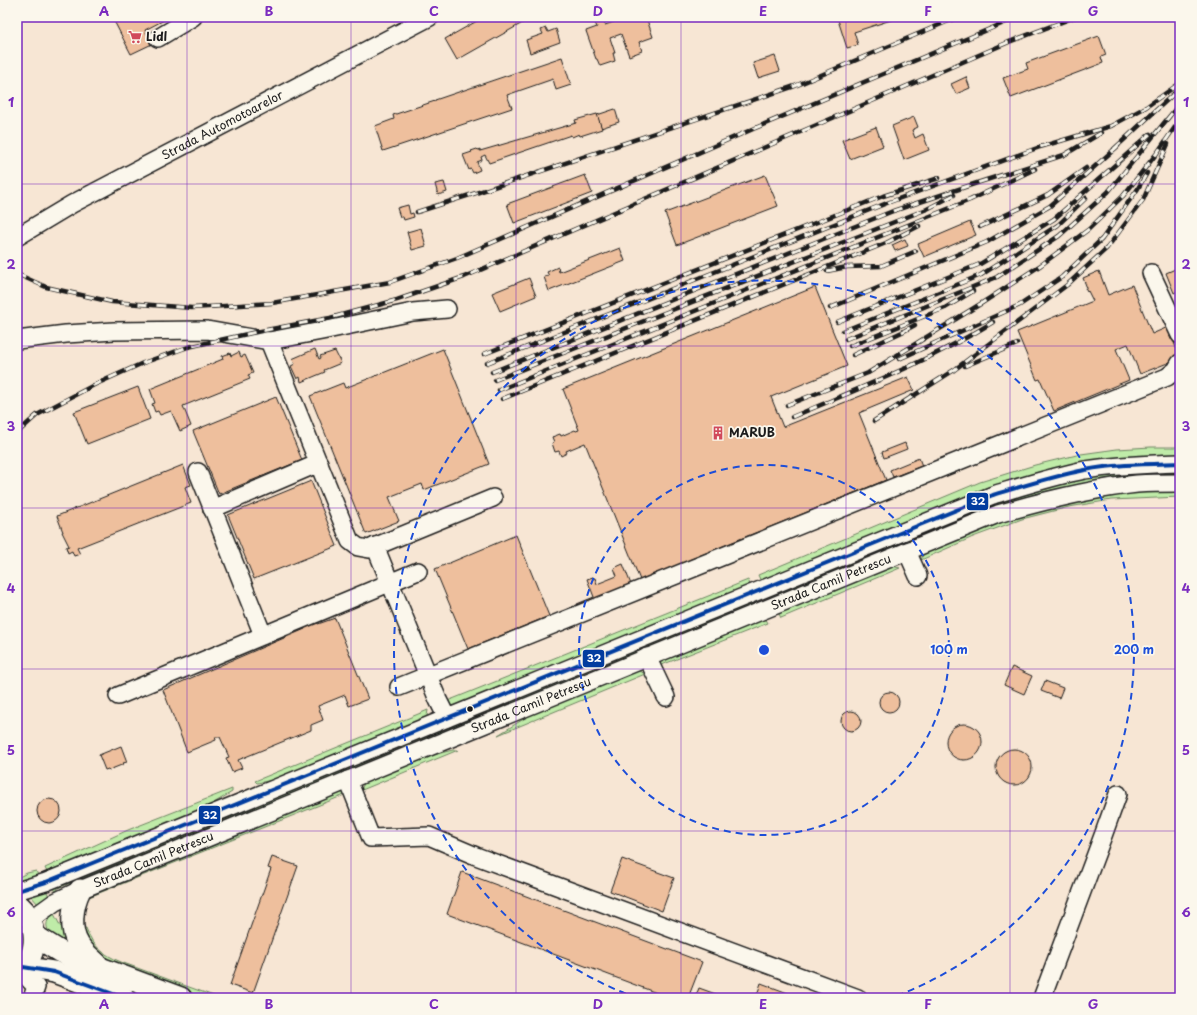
<svg xmlns="http://www.w3.org/2000/svg" width="1197" height="1015" font-family="'Playpen Sans',sans-serif">
  <style>
    .green { fill: #bfeba8; stroke: #6e8462 }
    .building { fill: #eebf9d; stroke: #1c1c1c }
    .lines { fill: none; stroke-linecap: round; stroke-linejoin: round }
    .minor-casing { stroke: #1c1c1c; stroke-width: 20 }
    .major-casing { stroke: #1c1c1c; stroke-width: 24 }
    .minor { stroke: #fbf7ec; stroke-width: 17 }
    .major { stroke: #fbf7ec; stroke-width: 21 }
    .rail-casing { stroke: #1c1c1c; stroke-width: 4.5 }
    .rail { stroke: #fbf7ec; stroke-width: 3; stroke-dasharray: 9; stroke-linecap: butt }
    .bus-1-casing { stroke: #fbf7ec; stroke-width: 7 }
    .bus-1 { stroke: #023c9f; stroke-width: 4 }
    .grid { fill: none; stroke: #7b2cbf; stroke-width: 1; stroke-opacity: 0.55 }
    .ring { fill: none; stroke: #1d4ed8; stroke-width: 2; stroke-dasharray: 7 5 }
    .bus-dot { fill: #1c1c1c; stroke: #fbf7ec; stroke-width: 1.5 }
    .labels { text-anchor: middle; stroke-width: 3.5; stroke-linejoin: round; paint-order: stroke }
    .poi-label { font-size: 12px; font-weight: bold; fill: #1c1c1c; stroke: #fbf7ec; text-anchor: start }
    .street-label { font-size: 12px; fill: #1c1c1c; stroke: #fbf7ec }
    .centre { fill: #1d4ed8; stroke: #fbf7ec; stroke-width: 2 }
    .ring-label { font-size: 12px; text-anchor: middle; font-weight: bold; fill: #1d4ed8; stroke: #fbf7ec; stroke-width: 3.5; stroke-linejoin: round; paint-order: stroke }
    .line-badge { stroke: #fbf7ec; stroke-width: 1.5 }
    .badge-label { font-size: 11px; text-anchor: middle; font-weight: bold; fill: #fff }
    .neatline { fill: none; stroke: #7b2cbf; stroke-width: 1.5 }
    .grid-label { font-size: 13px; text-anchor: middle; font-weight: bold; fill: #7b2cbf }
  </style>
  <rect width="100%" height="100%" fill="#f7e6d4"/>
  <filter id="ink" filterUnits="userSpaceOnUse"><feTurbulence type="fractalNoise" baseFrequency=".025" numOctaves="2"/><feDisplacementMap in="SourceGraphic" scale="8" xChannelSelector="R" yChannelSelector="G"/><feConvolveMatrix kernelMatrix="1 2 1 2 8 2 1 2 1" color-interpolation-filters="sRGB"/></filter>
  <g filter="url(#ink)">
    <g class="green">
      <polygon points="1151,447 1180,447 1180,456 1119,458 762,584 758,575 980,482 1035,465 1081,454 1117,449"/>
      <polygon points="1180,469 1180,475 1110,479 1052,490 1018,499 947,524 768,600 766,594 945,519 1052,484 1110,473"/>
      <polygon points="1180,490 1180,497 1111,500 1069,507 1022,519 973,537 921,560 923,555 929,548 1014,516 1109,494"/>
      <polygon points="892,566 900,568 781,618 778,612"/>
      <polygon points="748,580 752,589 460,708 451,707 445,702"/>
      <polygon points="756,601 759,607 320,785 140,855 58,888 56,892 52,884 320,778"/>
      <polygon points="764,616 768,623 659,666 660,659"/>
      <polygon points="640,671 645,674 498,735 530,715 630,672"/>
      <polygon points="428,710 427,716 424,723 278,779 257,783 255,781"/>
      <polygon points="453,750 458,750 362,790 362,787 365,782 424,757"/>
      <polygon points="232,789 232,792 189,818 48,874 45,868 128,830"/>
      <path d="M343,791L347,794L89,897C84,904 83,912 84,921H81L84,897Z"/>
      <polygon points="36,871 39,877 17,884 17,878 27,873"/>
      <polygon points="45,888 49,896 38,904 31,896"/>
      <path d="M54,914L61,927L66,928L75,952C63,944 33,929 54,914Z"/>
      <path d="M86,928C93,947 103,954 121,962L219,998H198L108,964L98,956L81,929Z"/>
    </g>
    <g class="building">
      <polygon points="112,17 170,17 145,30 152,44 131,54"/>
      <polygon points="484,17 533,17 457,60 445,39"/>
      <polygon points="631,17 646,17 653,37 639,42 642,51 629,56 621,34 610,38 615,53 613,53 615,61 600,66 597,59 596,59 586,31 597,27 595,23 604,20 605,25 625,18 625,20"/>
      <polygon points="837,17 893,17 894,19 854,32 858,45 847,48"/>
      <polygon points="546,28 548,32 556,29 560,42 530,53 526,40 543,34 541,30"/>
      <polygon points="1099,36 1106,55 1101,57 1103,63 1011,98 1003,78 1028,69 1026,63"/>
      <polygon points="775,56 780,71 758,78 753,63"/>
      <polygon points="562,57 571,85 556,90 553,79 507,95 512,108 383,151 375,126 394,119 393,115 435,101 435,100"/>
      <polygon points="966,77 970,88 956,94 951,84"/>
      <polygon points="615,109 619,122 601,128 597,115"/>
      <polygon points="597,114 602,129 580,136 579,134 572,137 571,135 489,163 485,155 481,157 482,160 477,162 480,170 473,173 471,169 469,170 463,155 472,152 471,151 477,149 478,150 480,149 480,151 576,123 575,120"/>
      <polygon points="914,117 918,127 912,130 915,138 923,134 929,150 904,160 892,126"/>
      <polygon points="876,127 883,146 850,159 842,140"/>
      <polygon points="585,175 592,193 514,223 507,204"/>
      <polygon points="765,175 778,206 677,245 665,213"/>
      <polygon points="444,182 447,192 438,195 435,184"/>
      <polygon points="408,205 410,214 413,213 414,217 404,220 403,217 400,217 397,208"/>
      <polygon points="970,222 976,235 924,257 918,244"/>
      <polygon points="421,228 426,246 412,250 407,232"/>
      <polygon points="905,239 908,246 895,251 892,245"/>
      <polygon points="620,248 625,261 549,291 544,277 549,276 547,272 558,267 559,272"/>
      <polygon points="1180,267 1180,290 1174,293 1166,273"/>
      <polygon points="1099,271 1108,295 1132,285 1152,334 1168,327 1180,358 1140,374 1128,344 1116,349 1129,380 1054,411 1040,379 1037,380 1017,332 1093,301 1088,291 1087,292 1085,288 1087,288 1083,278"/>
      <polygon points="529,278 536,296 500,311 492,293"/>
      <polygon points="815,287 847,366 771,397 783,427 908,377 914,390 859,413 886,480 689,560 691,566 659,579 657,573 640,580 585,443 566,451 567,453 561,456 559,451 555,452 552,443 554,442 552,437 560,434 561,436 575,430 576,431 579,430 563,389"/>
      <polygon points="315,349 319,359 321,358 320,356 335,351 341,363 324,370 325,372 301,382 300,377 297,379 291,366 295,364 292,359"/>
      <polygon points="443,349 489,464 424,490 422,484 389,497 399,521 366,534 310,396 343,383 345,388"/>
      <polygon points="239,352 241,357 245,355 253,373 248,375 250,379 183,406 191,426 180,431 171,411 160,415 158,411 155,412 152,404 155,403 150,389 223,359 222,356 230,353 231,356"/>
      <polygon points="138,387 150,419 87,444 74,412"/>
      <polygon points="276,397 302,460 219,494 193,431"/>
      <polygon points="905,443 907,449 884,458 882,452"/>
      <polygon points="919,458 922,466 893,477 890,470"/>
      <polygon points="183,465 191,485 185,487 191,503 77,548 80,554 74,556 72,551 68,553 66,547 69,546 62,532 63,532 57,516"/>
      <polygon points="311,481 337,546 254,579 228,515"/>
      <polygon points="516,535 549,616 468,649 435,569"/>
      <polygon points="623,564 632,587 579,608 577,604 594,597 587,579 593,577 593,579 595,578 597,584 617,576 614,568"/>
      <polygon points="315,618 318,624 335,618 368,699 349,706 345,695 318,706 323,720 311,725 311,730 238,760 242,768 232,772 226,758 229,757 220,737 215,737 216,740 187,752 163,690 305,629 303,624"/>
      <polygon points="1012,667 1032,676 1024,694 1004,685"/>
      <polygon points="1045,681 1063,688 1059,698 1041,691"/>
      <circle cx="889" cy="702" r="10"/>
      <circle cx="851" cy="721" r="10"/>
      <circle cx="964" cy="742" r="18"/>
      <polygon points="121,746 127,762 123,763 124,764 109,770 108,769 105,770 99,755"/>
      <circle cx="1014" cy="767" r="18"/>
      <circle cx="49" cy="811" r="12"/>
      <polygon points="272,857 298,866 253,993 230,985 271,869 268,868"/>
      <polygon points="622,859 674,878 662,911 610,891"/>
      <polygon points="462,872 702,962 688,998 670,998 447,914"/>
      <polygon points="761,983 801,998 756,998"/>
      <polygon points="699,988 721,996 721,998 695,998"/>
    </g>
    <g class="lines">
      <g class="minor-casing">
        <g id="minor">
          <polyline points="158,38 193,17"/>
          <path id="s1" d="M17,237L72,204L430,17"/>
          <polyline points="1151,273 1180,335"/>
          <polyline points="17,340 66,334 114,331 207,330 269,341 322,331 413,312 447,309"/>
          <polyline points="269,341 350,541 358,547 369,549 493,498"/>
          <polyline points="198,472 263,635"/>
          <polyline points="212,509 319,463"/>
          <polyline points="375,546 438,700 447,718"/>
          <polyline points="907,551 918,576"/>
          <polyline points="647,657 666,697"/>
          <polyline points="399,687 1167,377 1176,370 1180,363"/>
          <polyline points="118,696 418,571"/>
          <polyline points="348,780 371,838 429,836 476,856 858,998"/>
          <path d="M17,891L46,882L993,495C1023,486 1054,476 1085,470C1116,465 1148,464 1180,463"/>
          <path id="s2" d="M30,920L55,902L80,890L998,514C1043,501 1089,489 1137,484C1151,483 1166,483 1180,483"/>
          <polyline points="20,970 36,987 32,998"/>
          <polyline points="1042,998 1104,833 1118,794"/>
        </g>
      </g>
      <g class="major-casing">
        <g id="major">
          <path d="M80,890C72,906 69,930 79,945C84,953 91,958 97,964"/>
          <path d="M17,904C39,920 41,956 17,972"/>
          <polyline points="35,936 59,951 71,957 181,998"/>
          <polyline points="23,967 54,972 124,998"/>
        </g>
      </g>
      <use href="#minor" class="minor"/>
      <use href="#major" class="major"/>
      <g class="rail-casing">
        <g id="rail">
          <polyline points="1114,149 1179,89"/>
          <polyline points="417,212 476,193 795,86 958,17"/>
          <polyline points="980,227 1048,195 1086,168"/>
          <polyline points="827,271 847,267 881,266 916,251"/>
          <polyline points="17,274 46,287 112,302 192,308 272,303 390,282 457,258 753,129 1018,17"/>
          <polyline points="830,308 987,242 1050,206 1118,146"/>
          <polyline points="837,322 980,264 1054,219 1150,134"/>
          <polyline points="843,331 981,275 1058,225 1086,198"/>
          <polyline points="846,339 997,277 1059,236 1108,192 1177,107"/>
          <polyline points="850,346 945,308 973,291"/>
          <polyline points="484,354 883,196 939,178"/>
          <polyline points="853,355 902,332 915,325"/>
          <polyline points="899,359 1020,305 1062,277 1102,239 1137,190 1147,173"/>
          <polyline points="487,363 887,203 1040,147 1111,126 1146,107 1180,83"/>
          <polyline points="965,366 1017,344"/>
          <polyline points="492,372 893,211 977,183 1064,155 1101,133"/>
          <polyline points="495,380 927,209 954,195"/>
          <polyline points="499,390 970,200 1035,169"/>
          <polyline points="502,399 886,243 919,226"/>
          <polyline points="787,405 868,373 982,303 1041,265 1089,229 1123,196 1157,153 1175,127"/>
          <path d="M792,417C860,388 930,361 993,322"/>
          <polyline points="874,421 954,370 1067,285 1107,248 1143,200 1168,144"/>
          <polyline points="17,433 37,415 94,385 143,363 188,347 261,331 330,318 397,300 464,277 1009,42 1075,17"/>
        </g>
      </g>
      <use href="#rail" class="rail"/>
      <g class="bus-1-casing">
        <g id="bus-1">
          <path d="M17,891L46,882L993,495C1023,486 1054,476 1085,470C1116,464 1148,464 1180,463"/>
          <polyline points="17,972 23,967 54,972 124,998"/>
        </g>
      </g>
      <use href="#bus-1" class="bus-1"/>
    </g>
  </g>
  <path class="grid" d="M187,17V998M351,17V998M516,17V998M681,17V998M846,17V998M1010,17V998M17,184H1180M17,346H1180M17,508H1180M17,669H1180M17,831H1180"/>
  <g class="ring">
    <circle cx="764" cy="650" r="185"/>
    <path d="M637 998A370 370 0 1 1 891 998"/>
  </g>
  <defs>
    <g id="supermarket-bare" transform="scale(1.08)"><path d="M-6-5.5h2.5l.6 2H6L4.5 2H-2.5L-4.4-4H-6ZM-1.5 3.2a1.3 1.3 0 1 0 .1 0ZM3 3.2a1.3 1.3 0 1 0 .1 0Z" fill="#d1495b" stroke="#fbf7ec" stroke-width="2.5" paint-order="stroke"/></g>
    <g id="building-bare" transform="scale(1.08)"><path d="M-4-6H4V6H1V3H-1V6H-4ZM-2.5-4.3h1.7v1.8h-1.7ZM.8-4.3h1.7v1.8H.8ZM-2.5-1h1.7V.8h-1.7ZM.8-1h1.7V.8H.8Z" fill="#d1495b" stroke="#fbf7ec" stroke-width="2.5" paint-order="stroke"/></g>
  </defs>
  <g fill-rule="evenodd">
    <use href="#supermarket-bare" x="135" y="37"/>
    <use href="#building-bare" x="718" y="433"/>
  </g>
  <circle class="bus-dot" cx="470" cy="709" r="3.5"/>
  <g class="labels">
    <g class="poi-label">
      <text x="146" y="41">Lidl</text>
      <text x="729" y="437">MARUB</text>
    </g>
    <g class="street-label">
      <text dy="4" stroke="none"><textPath href="#s1" startOffset="234">Strada Automotoarelor</textPath></text>
      <text dy="4" stroke="none"><textPath href="#s2" startOffset="870">Strada Camil Petrescu</textPath></text>
      <text dy="4" stroke="none"><textPath href="#s2" startOffset="546">Strada Camil Petrescu</textPath></text>
      <text dy="4" stroke="none"><textPath href="#s2" startOffset="138">Strada Camil Petrescu</textPath></text>
    </g>
  </g>
  <circle cx="764" cy="650" r="6" class="centre"/>
  <g class="ring-label">
    <text x="949" y="654">100 m</text>
    <text x="1134" y="654">200 m</text>
  </g>
  <g class="line-badge">
    <rect x="966" y="492" width="23" height="19" rx="4" fill="#023c9f"/>
    <rect x="582" y="649" width="23" height="19" rx="4" fill="#023c9f"/>
    <rect x="198" y="805" width="23" height="20" rx="4" fill="#023c9f"/>
  </g>
  <g class="badge-label">
    <text x="978" y="505">32</text>
    <text x="594" y="662">32</text>
    <text x="210" y="819">32</text>
  </g>
  <rect width="1197" height="1015" fill="none" stroke="#fbf7ec" stroke-width="44"/>
  <rect x="22" y="22" width="1153" height="971" class="neatline"/>
  <g class="grid-label">
    <text x="104" y="16">A</text>
    <text x="269" y="16">B</text>
    <text x="434" y="16">C</text>
    <text x="598" y="16">D</text>
    <text x="763" y="16">E</text>
    <text x="928" y="16">F</text>
    <text x="1093" y="16">G</text>
    <text x="11" y="107">1</text>
    <text x="1186" y="107">1</text>
    <text x="11" y="269">2</text>
    <text x="1186" y="269">2</text>
    <text x="11" y="431">3</text>
    <text x="1186" y="431">3</text>
    <text x="11" y="593">4</text>
    <text x="1186" y="593">4</text>
    <text x="11" y="755">5</text>
    <text x="1186" y="755">5</text>
    <text x="11" y="917">6</text>
    <text x="1186" y="917">6</text>
    <text x="104" y="1009">A</text>
    <text x="269" y="1009">B</text>
    <text x="434" y="1009">C</text>
    <text x="598" y="1009">D</text>
    <text x="763" y="1009">E</text>
    <text x="928" y="1009">F</text>
    <text x="1093" y="1009">G</text>
  </g>
</svg>
